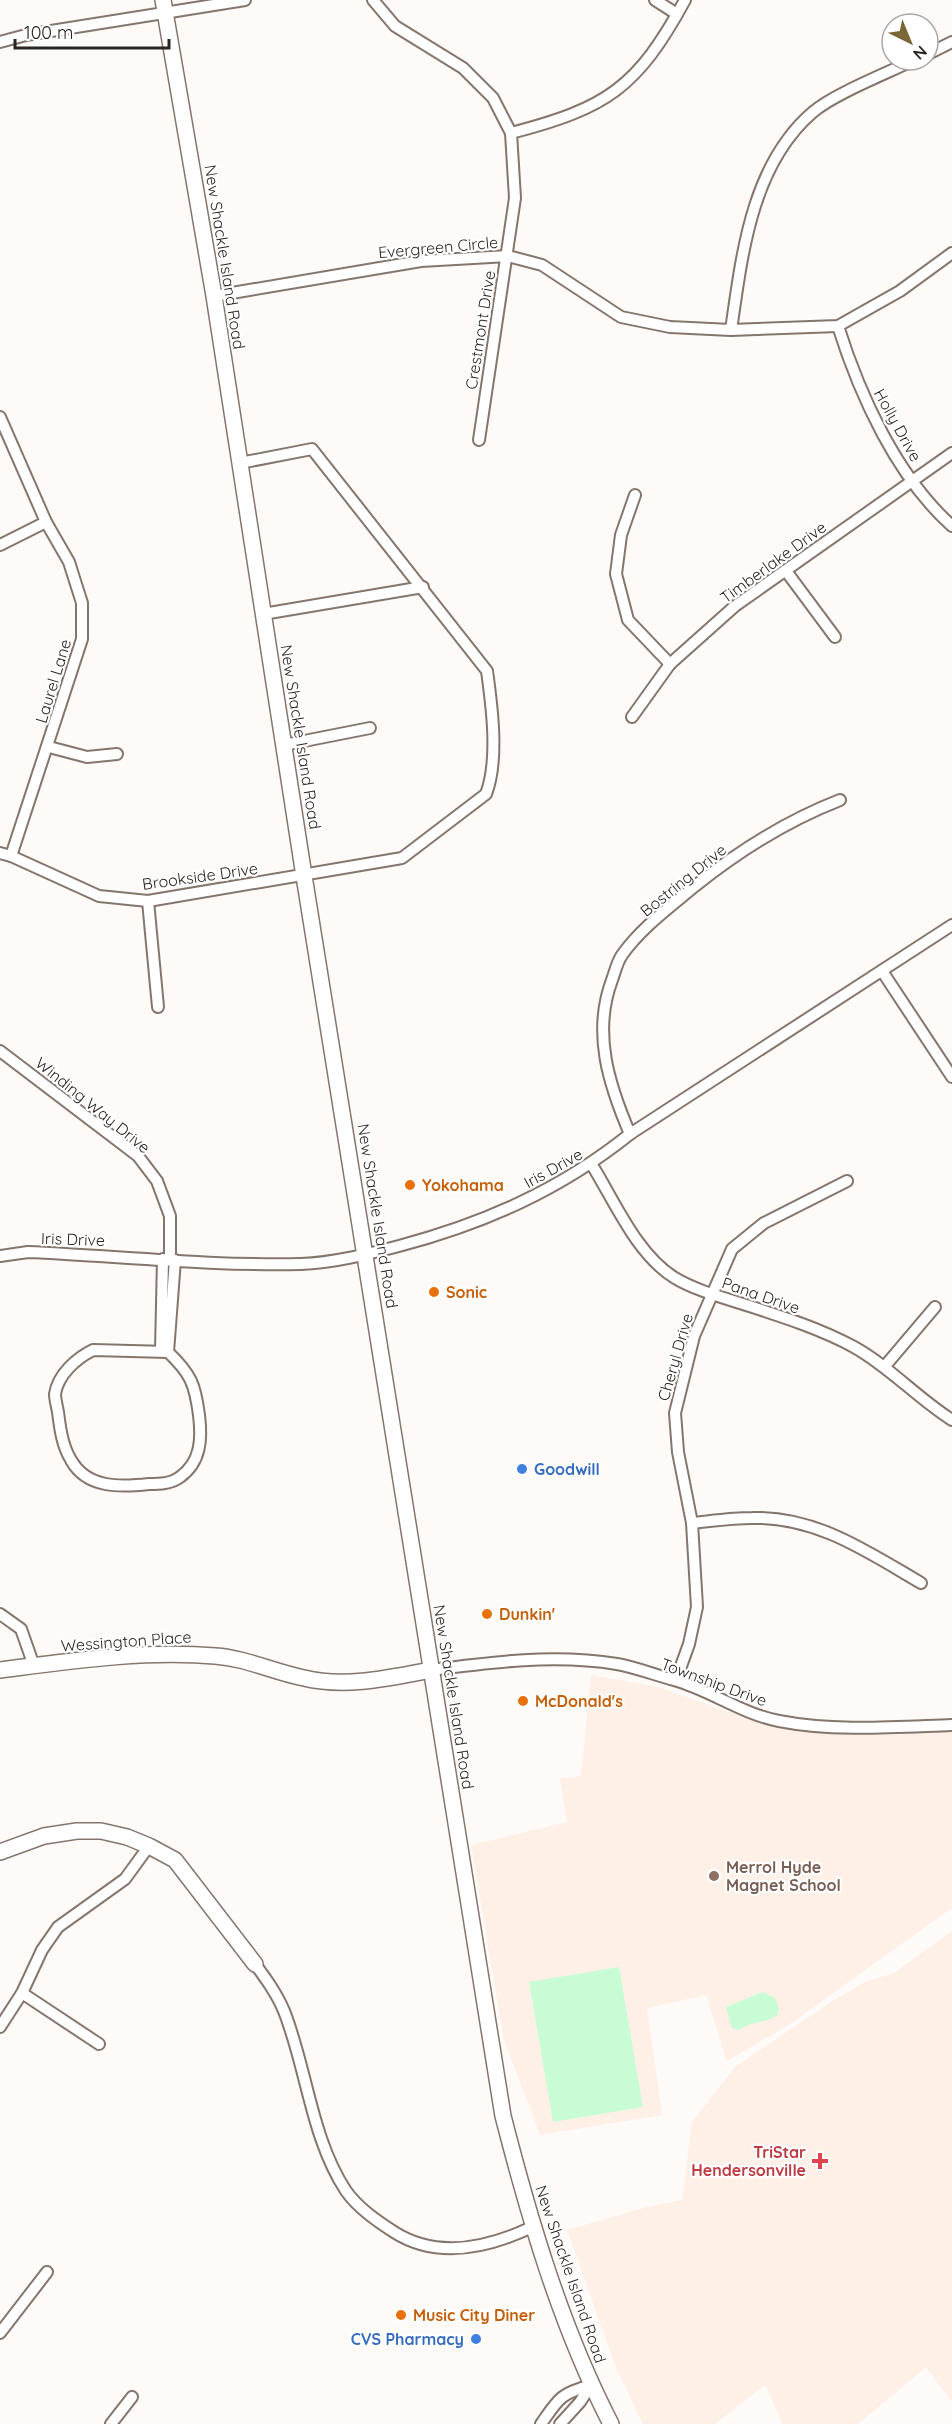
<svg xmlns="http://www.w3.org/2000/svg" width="952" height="2424" font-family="Quicksand,sans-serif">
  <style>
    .built { fill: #fef0e7 }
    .green { fill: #c8fcd5 }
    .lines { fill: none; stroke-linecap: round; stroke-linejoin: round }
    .street-casing { stroke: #85766d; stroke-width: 14 }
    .secondary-casing { stroke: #85766d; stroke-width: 18 }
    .street { stroke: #fff; stroke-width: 10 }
    .secondary { stroke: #fff; stroke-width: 15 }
    .food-dot { fill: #e8710a; stroke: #fff; stroke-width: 2 }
    .shop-dot { fill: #3f7fe0; stroke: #fff; stroke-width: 2 }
    .education-dot { fill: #8d6e63; stroke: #fff; stroke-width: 2 }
    .health-dot { fill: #e0444e; stroke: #fff; stroke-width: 2 }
    .labels { text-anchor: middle; stroke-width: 4.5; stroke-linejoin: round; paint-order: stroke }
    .street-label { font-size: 16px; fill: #2a2521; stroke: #fff }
    .food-label { font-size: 16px; font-weight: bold; fill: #c56008; stroke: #fff; text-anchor: start }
    .shop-label { font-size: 16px; font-weight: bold; fill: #366cbe; stroke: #fff; text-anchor: start }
    .education-label { font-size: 16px; font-weight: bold; fill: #785e54; stroke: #fff; text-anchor: start }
    .health-label { font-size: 16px; font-weight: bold; fill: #be3a42; stroke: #fff; text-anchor: end }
  </style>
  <rect width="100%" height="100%" fill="#fefaf8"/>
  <g class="built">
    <polygon points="591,1675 659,1687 745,1718 797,1731 893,1735 952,1731 952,1908 787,2026 727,2061 706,1995 647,2008 662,2115 540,2135 504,2040 471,1845 567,1822 560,1778 581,1776"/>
    <polygon points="952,1931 952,2402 926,2367 858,2424 783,2424 765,2385 715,2424 643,2424 616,2368 567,2230 647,2207 682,2200 692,2122 735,2067 834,2000 865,1982 894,1973"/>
  </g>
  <g class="green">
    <polygon points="619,1967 643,2107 553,2122 529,1982"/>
    <path d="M763,1992L775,1998L779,2009L777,2016C763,2023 751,2022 739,2030L732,2028L726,2007Z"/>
  </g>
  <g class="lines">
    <g class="street-casing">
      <g id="street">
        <polyline points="373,0 395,26 463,68 493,98 511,133 515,198 479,440"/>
        <polyline points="655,0 677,14"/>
        <polyline points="0,42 26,35 245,0"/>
        <polyline points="928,54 952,42"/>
        <path d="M511,133C607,108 637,88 685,0"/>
        <polyline points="214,296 421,261 508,256 542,265 621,317 670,327 731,330 838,326 900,291 952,253"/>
        <path d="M838,326C860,396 897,477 952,526"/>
        <path d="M731,330C742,255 751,165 813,112C834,94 887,73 914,60"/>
        <polyline points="0,417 46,522 69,562 82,603 82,639 11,856"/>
        <polyline points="635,495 621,535 616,574 628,620 670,664"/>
        <polyline points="0,545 46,522"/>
        <polyline points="786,571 835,637"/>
        <polyline points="263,614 423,587"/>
        <polyline points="632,717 670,664 735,606 952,453"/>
        <polyline points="284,745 370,728"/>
        <polyline points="49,747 87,757 117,754"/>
        <path d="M0,853L11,856L99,896L148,901L402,858L486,794C499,760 492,707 487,671L312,449L240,463"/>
        <polyline points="148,901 158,1007"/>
        <polyline points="882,971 952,1077"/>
        <polyline points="0,1051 138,1156 157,1181 170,1216 170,1259"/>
        <path d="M630,1134C609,1085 592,1033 612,980C615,972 617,962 622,955C641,928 670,907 695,886C740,850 786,821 840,800"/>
        <path d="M592,1165C615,1202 637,1255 675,1278C695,1290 721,1297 743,1304C780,1316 819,1328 854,1347C890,1367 917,1398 952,1420"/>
        <path d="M0,1256L28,1252C118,1256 210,1266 301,1264C333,1263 368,1254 399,1246C485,1223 560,1190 630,1134L952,925"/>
        <path d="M93,1350L168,1352C191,1374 195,1384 199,1415C202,1439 201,1462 180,1477C171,1484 159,1484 149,1484C121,1487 87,1489 71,1460C62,1445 60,1428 58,1412C57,1407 55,1399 55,1394C58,1374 77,1358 93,1350Z"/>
        <polyline points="161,1351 163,1259"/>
        <polyline points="168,1352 175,1260"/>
        <polyline points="885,1366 935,1307"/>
        <path d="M692,1523C712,1521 732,1518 752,1518C816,1516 868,1552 921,1583"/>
        <polyline points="0,1614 21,1629 34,1666"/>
        <path d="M431,1670C492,1662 555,1654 617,1664C635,1667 655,1675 674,1680C710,1690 742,1714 779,1721C835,1732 896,1727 952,1725"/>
        <polyline points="676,1680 689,1644 697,1607 692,1523 678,1452 675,1413 694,1336 732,1249 764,1223 847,1181"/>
        <path d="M255,1964C266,1979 277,1994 284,2011C307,2069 311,2138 346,2191C358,2208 377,2221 394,2232C438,2260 488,2248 532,2227"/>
        <polyline points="22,1993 99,2044"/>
        <polyline points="0,2027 22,1993 42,1950 58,1927 125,1879 149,1846"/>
        <polyline points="0,2333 47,2272"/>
        <polyline points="111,2424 132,2397"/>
        <path d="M541,2424C559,2398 560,2394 591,2385"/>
        <polyline points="560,2424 580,2402 591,2385"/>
      </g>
    </g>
    <g class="secondary-casing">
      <g id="secondary">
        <path d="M163,0L214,296L304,876L503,2116C530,2221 561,2327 611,2424"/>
        <path d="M0,1670C70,1661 144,1650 215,1656C246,1658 273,1672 304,1678C345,1688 389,1678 431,1670"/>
        <polyline points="0,1852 44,1836 77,1831 101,1831 127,1837 149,1846 175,1860 255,1964"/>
      </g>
    </g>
    <use href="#street" class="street"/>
    <use href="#secondary" class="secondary"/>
  </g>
  <g class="food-dot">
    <circle cx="410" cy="1185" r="6"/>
    <circle cx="434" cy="1292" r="6"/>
    <circle cx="487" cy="1614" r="6"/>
    <circle cx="523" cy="1701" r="6"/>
    <circle cx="401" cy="2315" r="6"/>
  </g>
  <g class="shop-dot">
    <circle cx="522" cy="1469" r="6"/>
    <circle cx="476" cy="2339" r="6"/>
  </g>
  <circle class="education-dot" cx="714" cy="1876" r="6"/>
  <path class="health-dot" d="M817 2152h6v6h6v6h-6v6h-6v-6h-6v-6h6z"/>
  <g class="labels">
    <g class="street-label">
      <text transform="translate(438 247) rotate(-5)" y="6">Evergreen Circle</text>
      <text transform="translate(225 257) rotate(81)" y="6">New Shackle Island Road</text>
      <text transform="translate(480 330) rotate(-81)" y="6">Crestmont Drive</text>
      <text transform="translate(898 425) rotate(61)" y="6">Holly Drive</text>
      <text transform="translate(773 562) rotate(-36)" y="6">Timberlake Drive</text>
      <text transform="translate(53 681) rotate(-73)" y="6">Laurel Lane</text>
      <text transform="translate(301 737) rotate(81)" y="6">New Shackle Island Road</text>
      <text transform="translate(200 876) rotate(-8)" y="6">Brookside Drive</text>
      <text transform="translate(683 880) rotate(-39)" y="6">Bostring Drive</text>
      <text transform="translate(93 1105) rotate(39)" y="6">Winding Way Drive</text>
      <text transform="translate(553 1168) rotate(-29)" y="6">Iris Drive</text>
      <text transform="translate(378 1216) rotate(81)" y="6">New Shackle Island Road</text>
      <text transform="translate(73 1239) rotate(2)" y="6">Iris Drive</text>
      <text transform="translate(761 1295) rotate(19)" y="6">Pana Drive</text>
      <text transform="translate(675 1357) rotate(-74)" y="6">Cheryl Drive</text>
      <text transform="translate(126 1641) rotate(-4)" y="6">Wessington Place</text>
      <text transform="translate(714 1682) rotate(20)" y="6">Township Drive</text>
      <text transform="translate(454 1697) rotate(81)" y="6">New Shackle Island Road</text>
      <text transform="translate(571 2274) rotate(71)" y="6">New Shackle Island Road</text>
    </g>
    <g class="food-label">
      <text x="422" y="1191">Yokohama</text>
      <text x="446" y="1298">Sonic</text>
      <text x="499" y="1620">Dunkin'</text>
      <text x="535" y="1707">McDonald's</text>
      <text x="413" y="2321">Music City Diner</text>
    </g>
    <g class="shop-label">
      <text x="534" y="1475">Goodwill</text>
      <text x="464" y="2345" text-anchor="end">CVS Pharmacy</text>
    </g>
    <g class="education-label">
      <text x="726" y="1873">Merrol Hyde<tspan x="726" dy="18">Magnet School</tspan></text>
    </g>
    <g class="health-label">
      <text x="806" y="2158">TriStar<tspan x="806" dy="18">Hendersonville</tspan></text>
    </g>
  </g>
  <g transform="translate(910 42) rotate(137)"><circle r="28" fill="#ffffff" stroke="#aaa8a6" stroke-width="1.5"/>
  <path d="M0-4.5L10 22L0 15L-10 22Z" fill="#796836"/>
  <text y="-9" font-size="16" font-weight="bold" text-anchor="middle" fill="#2a2521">N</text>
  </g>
  <path d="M15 39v9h154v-9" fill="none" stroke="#2a2521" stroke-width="3"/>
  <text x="24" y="39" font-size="18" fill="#2a2521" stroke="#ffffff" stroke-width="4.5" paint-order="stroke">100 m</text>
</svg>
